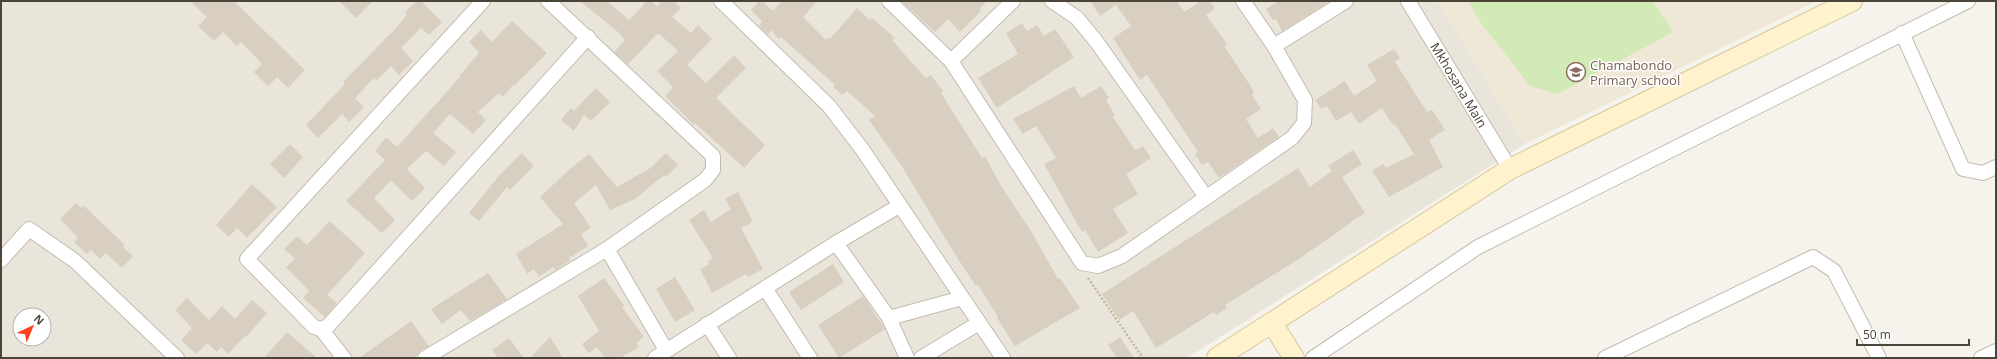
<svg xmlns="http://www.w3.org/2000/svg" width="1997" height="359" font-family="'Open Sans',sans-serif">
  <style>
    .residential { fill: #eae5da; fill-rule: evenodd }
    .education { fill: #efe8d6 }
    .green { fill: #d2eab5 }
    .building { fill: #d8cfc1 }
    .lines { fill: none; stroke-linecap: round; stroke-linejoin: round }
    .street-casing { stroke: #c2bbae; stroke-width: 16 }
    .secondary-casing { stroke: #d6c79b; stroke-width: 22 }
    .path { stroke: #c4b79f; stroke-width: 2.5; stroke-dasharray: 2 2; stroke-linecap: butt }
    .street { stroke: #fff; stroke-width: 14 }
    .secondary { stroke: #fff3cd; stroke-width: 20 }
    .labels { text-anchor: middle; stroke-width: 3; stroke-linejoin: round; paint-order: stroke }
    .education-label { font-size: 13px; fill: #785e54; stroke: #fff; text-anchor: start }
    .street-label { font-size: 13px; fill: #4b4439; stroke: #fff }
  </style>
  <rect width="100%" height="100%" fill="#f6f3ec"/>
  <path class="residential" d="M1,1H1438L1525,144L1187,358H1ZM20,315H44V339H20Z"/>
  <polygon class="education" points="1438,1 1817,1 1525,144"/>
  <polygon class="green" points="1468,1 1653,1 1673,32 1558,94 1530,86 1481,23"/>
  <g class="building">
    <polygon points="190,1 234,1 305,70 288,88 277,77 268,86 254,72 262,64 241,42 237,46 223,32 214,41 198,26 207,17"/>
    <polygon points="339,1 373,1 356,18"/>
    <polygon points="417,1 421,1 442,22 429,35 421,28 401,48 413,61 399,75 391,66 376,81 374,78 355,98 364,107 349,122 342,114 318,138 306,125 345,84 343,82 398,26 407,14 405,12"/>
    <polygon points="580,1 607,1 629,20 647,1 651,1 657,6 662,1 674,1 681,8 672,17 691,33 698,25 712,39 687,65 706,83 734,55 746,68 716,98 765,145 744,168 695,123 694,125 665,96 673,87 657,71 678,51 658,33 628,64 614,52 625,40 618,32"/>
    <polygon points="759,1 762,1 773,11 782,1 817,1 803,17 826,40 829,37 830,39 857,8 870,20 872,18 895,38 892,40 905,55 926,78 931,75 943,91 941,93 982,158 985,156 1001,186 1031,231 1058,279 1060,278 1080,308 1015,346 997,318 998,317 978,285 976,286 956,256 901,165 869,120 875,116 847,91 843,95 833,87 835,85 781,37 779,39 771,30 768,35 759,26 762,21 751,10"/>
    <polygon points="901,1 987,1 979,9 981,11 960,32 948,19 935,32"/>
    <polygon points="1090,1 1177,1 1184,12 1201,1 1210,1 1215,9 1206,15 1227,44 1224,46 1254,91 1252,95 1261,109 1246,119 1258,138 1273,128 1279,137 1219,178 1208,162 1202,165 1195,154 1198,152 1147,75 1140,80 1113,38 1131,26 1116,5 1100,16"/>
    <polygon points="1279,1 1330,1 1282,31 1276,19 1273,20 1266,9"/>
    <polygon points="512,21 547,53 514,86 513,85 503,97 499,93 478,112 486,120 473,134 450,114 433,133 456,152 444,166 426,151 407,169 425,188 412,201 391,180 374,198 395,220 382,233 346,201 385,160 375,151 386,137 397,147 461,76 460,75 479,53 469,42 481,30 492,42"/>
    <polygon points="1022,23 1027,31 1037,25 1044,36 1055,29 1074,57 997,108 978,78 1018,54 1006,33"/>
    <polygon points="1394,49 1400,58 1395,62 1427,112 1432,110 1445,130 1429,140 1443,167 1389,197 1372,171 1383,164 1386,168 1414,154 1395,124 1393,125 1382,108 1359,124 1351,112 1336,121 1327,106 1321,109 1315,100 1345,81 1354,96 1377,81 1367,65"/>
    <polygon points="1074,86 1081,98 1101,86 1109,98 1106,100 1115,115 1113,117 1135,150 1143,146 1151,158 1126,174 1138,194 1113,209 1128,233 1098,252 1085,230 1082,232 1044,164 1056,158 1036,126 1023,134 1013,119"/>
    <polygon points="596,88 610,102 591,121 584,115 574,131 561,120 571,108 574,111"/>
    <polygon points="290,144 303,157 284,178 270,164"/>
    <polygon points="1353,150 1362,164 1342,177 1365,213 1352,221 1352,222 1296,261 1225,305 1227,308 1216,315 1214,312 1156,348 1133,311 1119,320 1102,294 1298,168 1310,187 1332,171 1328,166"/>
    <polygon points="522,153 534,166 510,190 507,187 479,221 469,213 497,178"/>
    <polygon points="666,153 678,165 666,177 664,175 635,199 610,210 596,185 574,203 591,228 581,234 588,246 569,258 570,260 555,270 553,267 539,277 534,269 527,274 516,254 563,224 540,197 570,169 589,154 617,187 652,167"/>
    <polygon points="252,184 277,207 247,238 237,228 229,237 216,225"/>
    <polygon points="738,192 753,222 741,228 763,269 748,277 746,274 712,293 700,269 709,264 708,261 713,258 689,220 704,210 711,222 731,209 725,199"/>
    <polygon points="76,203 82,208 84,206 125,245 123,247 133,256 122,268 106,253 100,259 91,250 87,254 74,242 78,238 60,219"/>
    <polygon points="330,221 365,253 327,295 337,303 325,317 303,298 309,291 286,267 295,259 284,249 297,236 307,245"/>
    <polygon points="833,264 844,282 801,310 789,292"/>
    <polygon points="488,273 507,299 470,321 461,310 442,324 431,309"/>
    <polygon points="675,277 695,310 675,322 656,289"/>
    <polygon points="604,278 624,305 622,307 644,337 636,343 639,347 620,358 605,358 597,347 589,353 582,344 599,331 578,296"/>
    <polygon points="863,296 885,329 839,358 818,325"/>
    <polygon points="187,298 209,320 222,306 235,319 252,300 267,313 246,337 245,336 228,354 221,347 217,352 207,343 196,354 181,340 192,328 175,310"/>
    <polygon points="411,321 429,346 420,351 415,358 359,358"/>
    <polygon points="287,332 317,358 264,358"/>
    <polygon points="550,337 563,358 530,358"/>
    <polygon points="1120,337 1134,358 1117,358 1108,345"/>
    <polygon points="509,338 524,358 498,358 492,350"/>
  </g>
  <g class="lines">
    <g class="street-casing">
      <g id="street">
        <polyline points="483,1 247,259 314,327 321,329 328,326 588,37"/>
        <polyline points="548,1 713,156 713,170 705,180 607,249 666,350"/>
        <polyline points="721,1 829,106 862,149 1003,358"/>
        <polyline points="889,1 951,61 1082,263 1098,266 1122,256 1292,138 1304,123 1305,100 1274,46 1243,1"/>
        <polyline points="1052,1 1077,18 1096,41 1206,197"/>
        <polyline points="1408,1 1510,169"/>
        <polyline points="1902,33 1963,169 1983,173 1996,167"/>
        <polyline points="1274,46 1346,1"/>
        <polyline points="951,61 1013,1"/>
        <polyline points="836,243 889,318 907,358"/>
        <polyline points="1,260 29,229 75,261 177,358"/>
        <polyline points="765,288 810,358"/>
        <polyline points="889,318 962,298"/>
        <polyline points="707,324 729,358"/>
        <polyline points="321,329 344,358"/>
        <polyline points="425,358 607,249"/>
        <polyline points="655,358 836,243 899,206"/>
        <polyline points="921,358 979,323"/>
        <polyline points="1313,358 1478,247 1968,1"/>
        <polyline points="1605,358 1813,257 1834,271 1879,358"/>
        <polyline points="1981,358 1996,351"/>
      </g>
    </g>
    <g class="secondary-casing">
      <g id="secondary">
        <polyline points="1272,323 1294,358"/>
        <polyline points="1217,358 1510,169 1852,1"/>
      </g>
    </g>
    <polyline class="path" points="1088,278 1143,358"/>
    <use href="#street" class="street"/>
    <use href="#secondary" class="secondary"/>
  </g>
  <defs>
    <g id="school-ring" transform="scale(1)"><circle r="9.5" fill="#fff" stroke="#8d6e63" stroke-width="1.5"/><path d="M0-5L7-2L0 1L-7-2ZM-4 1L0 2.5L4 1V4Q0 6-4 4Z" fill="#8d6e63"/></g>
  </defs>
  <g fill-rule="evenodd">
    <use href="#school-ring" x="1576" y="72"/>
  </g>
  <g class="labels">
    <g class="education-label">
      <text x="1590" y="70">Chamabondo<tspan x="1590" dy="15">Primary school</tspan></text>
    </g>
    <g class="street-label">
      <text transform="translate(1459 85) rotate(59)" y="5">Mkhosana Main</text>
    </g>
  </g>
  <rect width="1997" height="359" fill="none" stroke="#4b4439" stroke-width="4"/>
  <g transform="translate(32 327) rotate(44)"><circle r="19" fill="#ffffff" stroke="#b7b4b0"/>
  <path d="M0-3L7 15L0 10L-7 15Z" fill="#fc3f1d"/>
  <text y="-6" font-size="11" font-weight="bold" text-anchor="middle" fill="#4b4439">N</text>
  </g>
  <path d="M1857 339v6h112v-6" fill="none" stroke="#4b4439" stroke-width="2"/>
  <text x="1863" y="339" font-size="12" fill="#4b4439" stroke="#ffffff" stroke-width="3" paint-order="stroke">50 m</text>
</svg>
